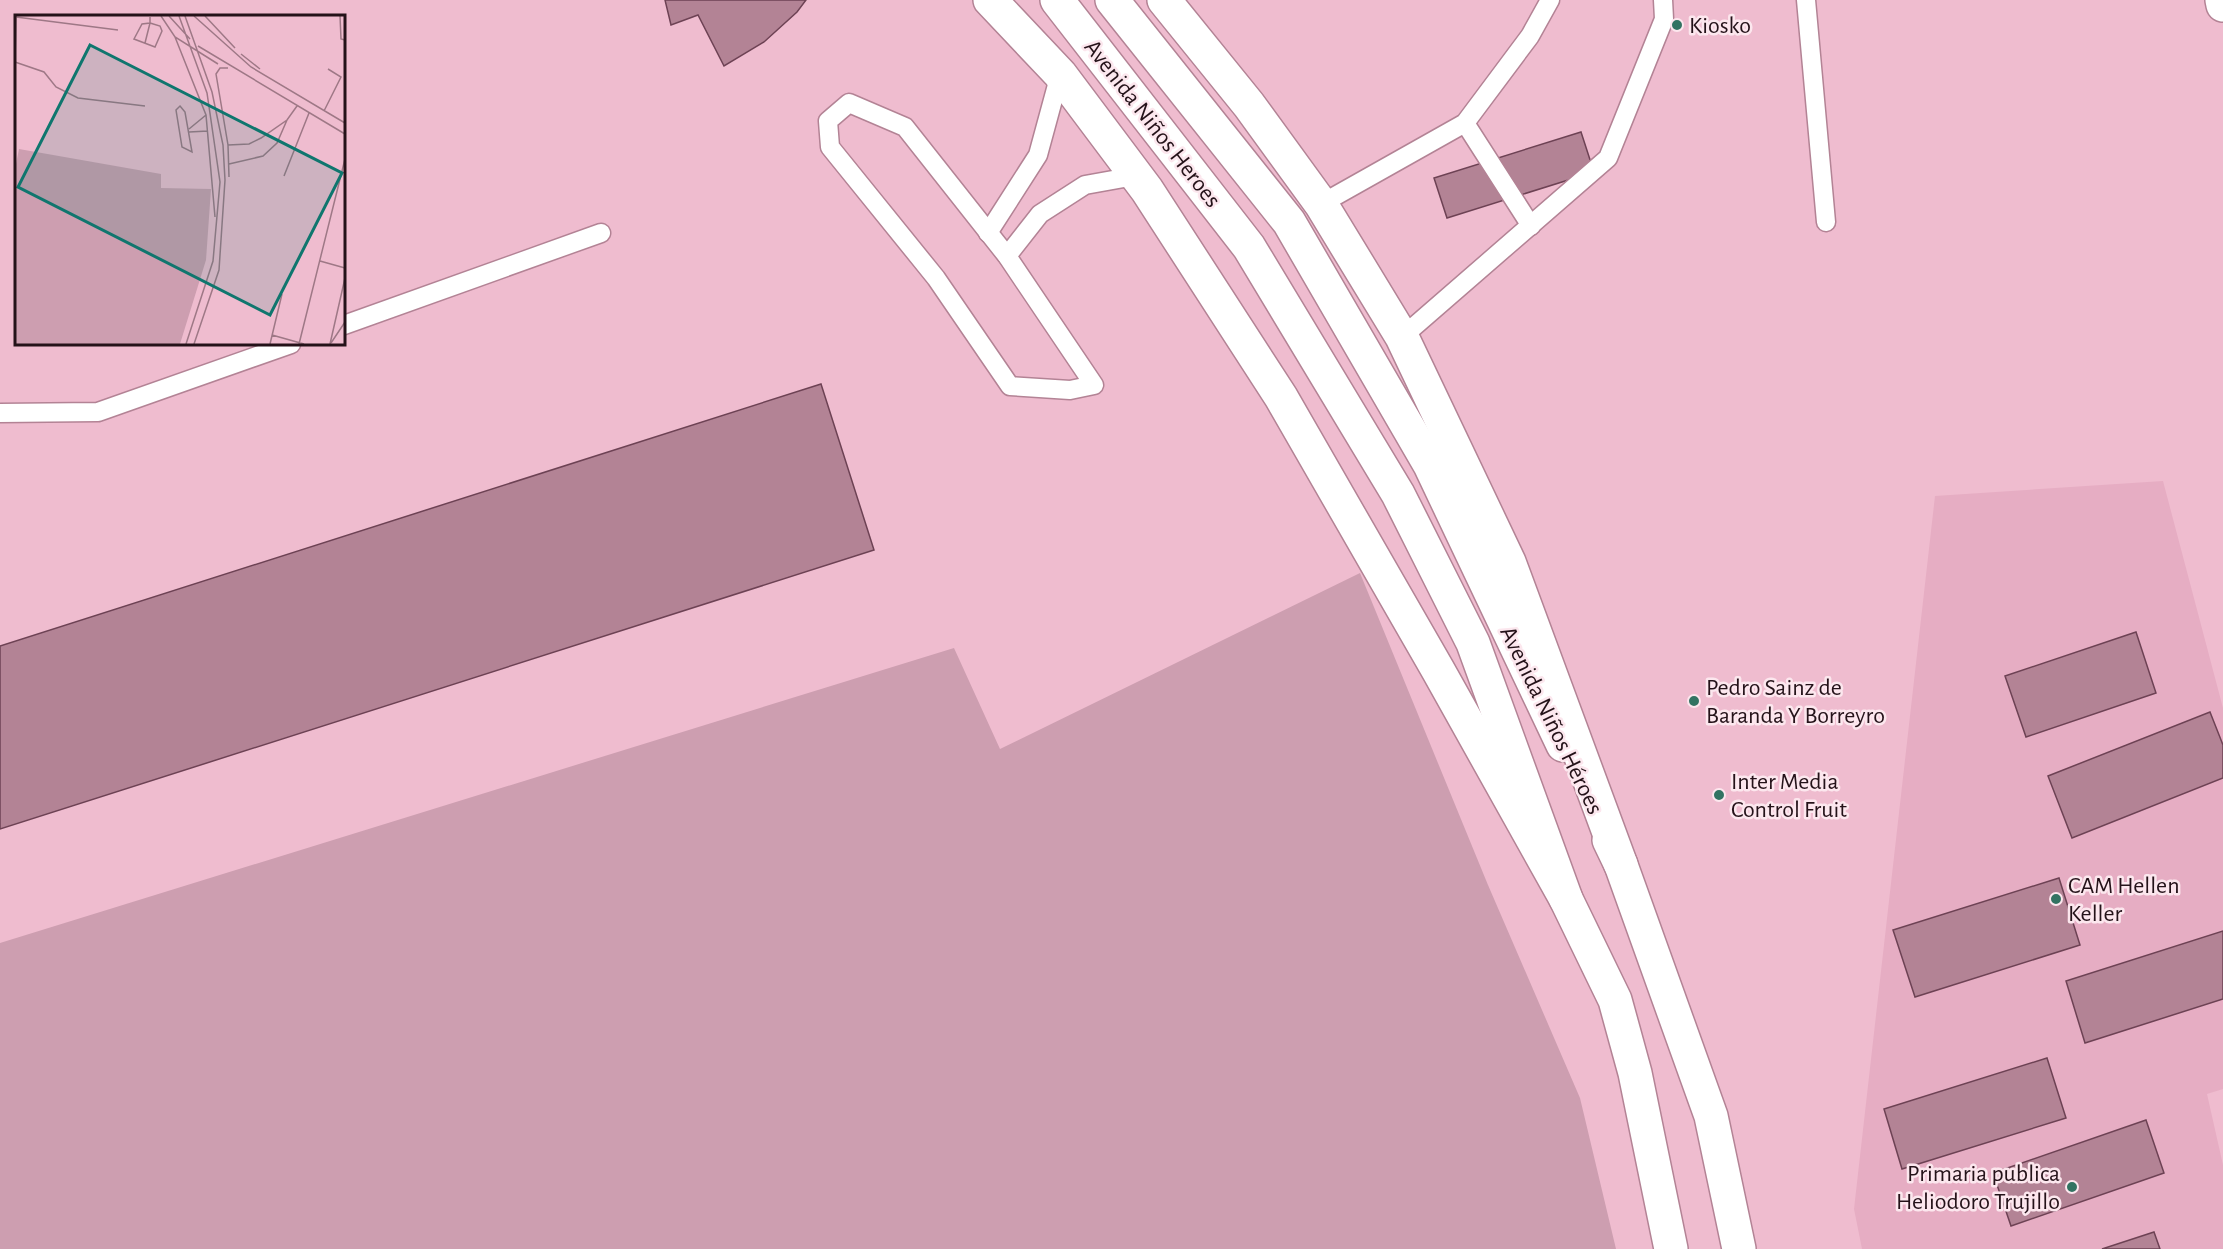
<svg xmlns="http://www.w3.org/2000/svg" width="2223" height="1249" font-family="'Alegreya Sans',sans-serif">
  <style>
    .built { fill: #e6adc3 }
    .green { fill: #cd9eb0 }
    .building { fill: #b38395; stroke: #6d4254; stroke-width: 1.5 }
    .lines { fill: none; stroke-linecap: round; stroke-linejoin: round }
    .service-casing { stroke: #b38395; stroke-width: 21 }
    .tertiary-casing { stroke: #b38395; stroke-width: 36 }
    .secondary-casing { stroke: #b38395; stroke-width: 36 }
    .primary-casing { stroke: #b38395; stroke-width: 36 }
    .service { stroke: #fff; stroke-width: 18 }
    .tertiary { stroke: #fff; stroke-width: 33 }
    .secondary { stroke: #fff; stroke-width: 33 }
    .primary { stroke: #fff; stroke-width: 33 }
    .poi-dot { fill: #327362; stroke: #fce7ee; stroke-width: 2 }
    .labels { text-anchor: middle; stroke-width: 5; stroke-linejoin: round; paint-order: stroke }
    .poi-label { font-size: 24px; fill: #241219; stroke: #fce7ee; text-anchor: start }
    .street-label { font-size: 24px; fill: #241219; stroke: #fce7ee }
    .inset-road { fill: none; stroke: #9e7886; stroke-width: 1.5 }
    .view { fill: #0f766e; fill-opacity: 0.15; stroke: #0f766e; stroke-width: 3 }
    .inset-edge { fill: none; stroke: #241219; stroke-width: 3 }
  </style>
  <rect width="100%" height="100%" fill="#efbccf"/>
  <polygon class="built" points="2163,481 2223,708 2223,1089 2207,1094 2223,1165 2223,1249 1862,1249 1854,1209 1935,496"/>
  <polygon class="green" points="1360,573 1488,885 1580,1098 1616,1249 0,1249 0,943 954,648 1000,749"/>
  <g class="building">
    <polygon points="665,0 806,0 797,12 764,42 724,66 698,15 671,25"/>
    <polygon points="1581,132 1594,172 1447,218 1434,178"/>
    <polygon points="821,384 874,550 0,829 0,646"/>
    <polygon points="2136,632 2156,693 2026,737 2005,676"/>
    <polygon points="2210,712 2223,745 2223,778 2072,838 2048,776"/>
    <polygon points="2059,878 2080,945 1915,997 1893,930"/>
    <polygon points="2223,931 2223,999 2085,1043 2066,981"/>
    <polygon points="2047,1058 2066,1118 1902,1169 1884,1109"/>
    <polygon points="2146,1120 2164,1173 2011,1226 1993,1173"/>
    <polygon points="2154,1232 2160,1249 2102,1249"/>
  </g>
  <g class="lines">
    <g class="service-casing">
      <g id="service">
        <polyline points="1806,0 1826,222"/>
        <polygon points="849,103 905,127 1007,256 1094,385 1070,390 1010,386 936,278 830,147 828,121"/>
        <polyline points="1465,123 1531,226"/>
        <polyline points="1321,204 1465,123 1530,36 1550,0"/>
        <polyline points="988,233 1038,155 1060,74"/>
        <polyline points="1007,256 1040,214 1085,185 1135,176"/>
        <polyline points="344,325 601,233"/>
        <polyline points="1402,337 1608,158 1664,19 1663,0"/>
        <polyline points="0,413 98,412 291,344"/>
      </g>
    </g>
    <g class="tertiary-casing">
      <polyline id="tertiary" points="2222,0 2223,5"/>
    </g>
    <g class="secondary-casing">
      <g id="secondary">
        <polyline points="1057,0 1249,247 1398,494 1473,643 1566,899 1615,1000 1635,1073 1671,1249"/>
        <polyline points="1112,0 1289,222 1430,465 1563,745"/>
        <polyline points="1609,840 1621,865 1711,1116 1739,1249"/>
      </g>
    </g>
    <g class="primary-casing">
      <g id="primary">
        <polyline points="990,0 1060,74 1147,190 1281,397 1438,670 1566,899"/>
        <polyline points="1164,0 1249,105 1321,204 1402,337 1509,562 1621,865"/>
      </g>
    </g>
    <use href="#service" class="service"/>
    <use href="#tertiary" class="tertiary"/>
    <use href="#secondary" class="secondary"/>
    <use href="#primary" class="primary"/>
  </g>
  <g class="poi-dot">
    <circle cx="1677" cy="25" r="6"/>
    <circle cx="1694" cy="701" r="6"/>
    <circle cx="1719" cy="795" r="6"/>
    <circle cx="2056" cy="899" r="6"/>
    <circle cx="2072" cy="1187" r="6"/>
  </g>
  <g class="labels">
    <g class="poi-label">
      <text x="1689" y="33">Kiosko</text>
      <text x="1706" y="695">Pedro Sainz de<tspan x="1706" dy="28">Baranda Y Borreyro</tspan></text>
      <text x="1731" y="789">Inter Media<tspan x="1731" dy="28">Control Fruit</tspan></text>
      <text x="2068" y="893">CAM Hellen<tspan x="2068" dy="28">Keller</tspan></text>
      <text x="2060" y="1181" text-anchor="end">Primaria publica<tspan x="2060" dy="28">Heliodoro Trujillo</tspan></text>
    </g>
    <g class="street-label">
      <text transform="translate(1153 123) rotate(52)" y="8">Avenida Niños Heroes</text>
      <text transform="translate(1552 720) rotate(64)" y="8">Avenida Niños Héroes</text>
    </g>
  </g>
  <g transform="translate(15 15)">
    <rect width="330" height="330" fill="#efbccf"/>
    <path d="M4,134L146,159V173L196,174L191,245L165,329H0V154Z" fill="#cd9eb0"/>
    <path class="inset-road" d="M146,1L160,22L203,49M154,1L175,24M164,1L192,78L205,167L198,246L171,329M170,1L197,77L208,130L210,165L204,255L179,329M179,1L236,52L330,108M190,1L220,33M325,1L326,24L330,25M1,2L103,15M160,22L191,100L200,202M130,28L135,8L145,11L147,16L140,32L119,24L127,9L135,8V2M183,31L330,119M226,39L245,54M0,47L29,57L41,72L63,83L130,91M0,47L1,1M213,53H205L201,59L213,130L214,162M165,91L170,97L177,137L167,132L161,95ZM309,96L326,62L313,54M174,114L191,100M174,117L193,116M213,130L234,129L246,123L272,105L282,91M214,149L248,141L262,128L272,105M269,161L294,98M305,246L330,253M257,320L289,329M316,328L330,307M255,329L267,279M284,329L330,144M315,329L330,263"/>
    <path class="view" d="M75,30L327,158L255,300L3,172Z"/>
    <rect width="330" height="330" class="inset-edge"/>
  </g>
</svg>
